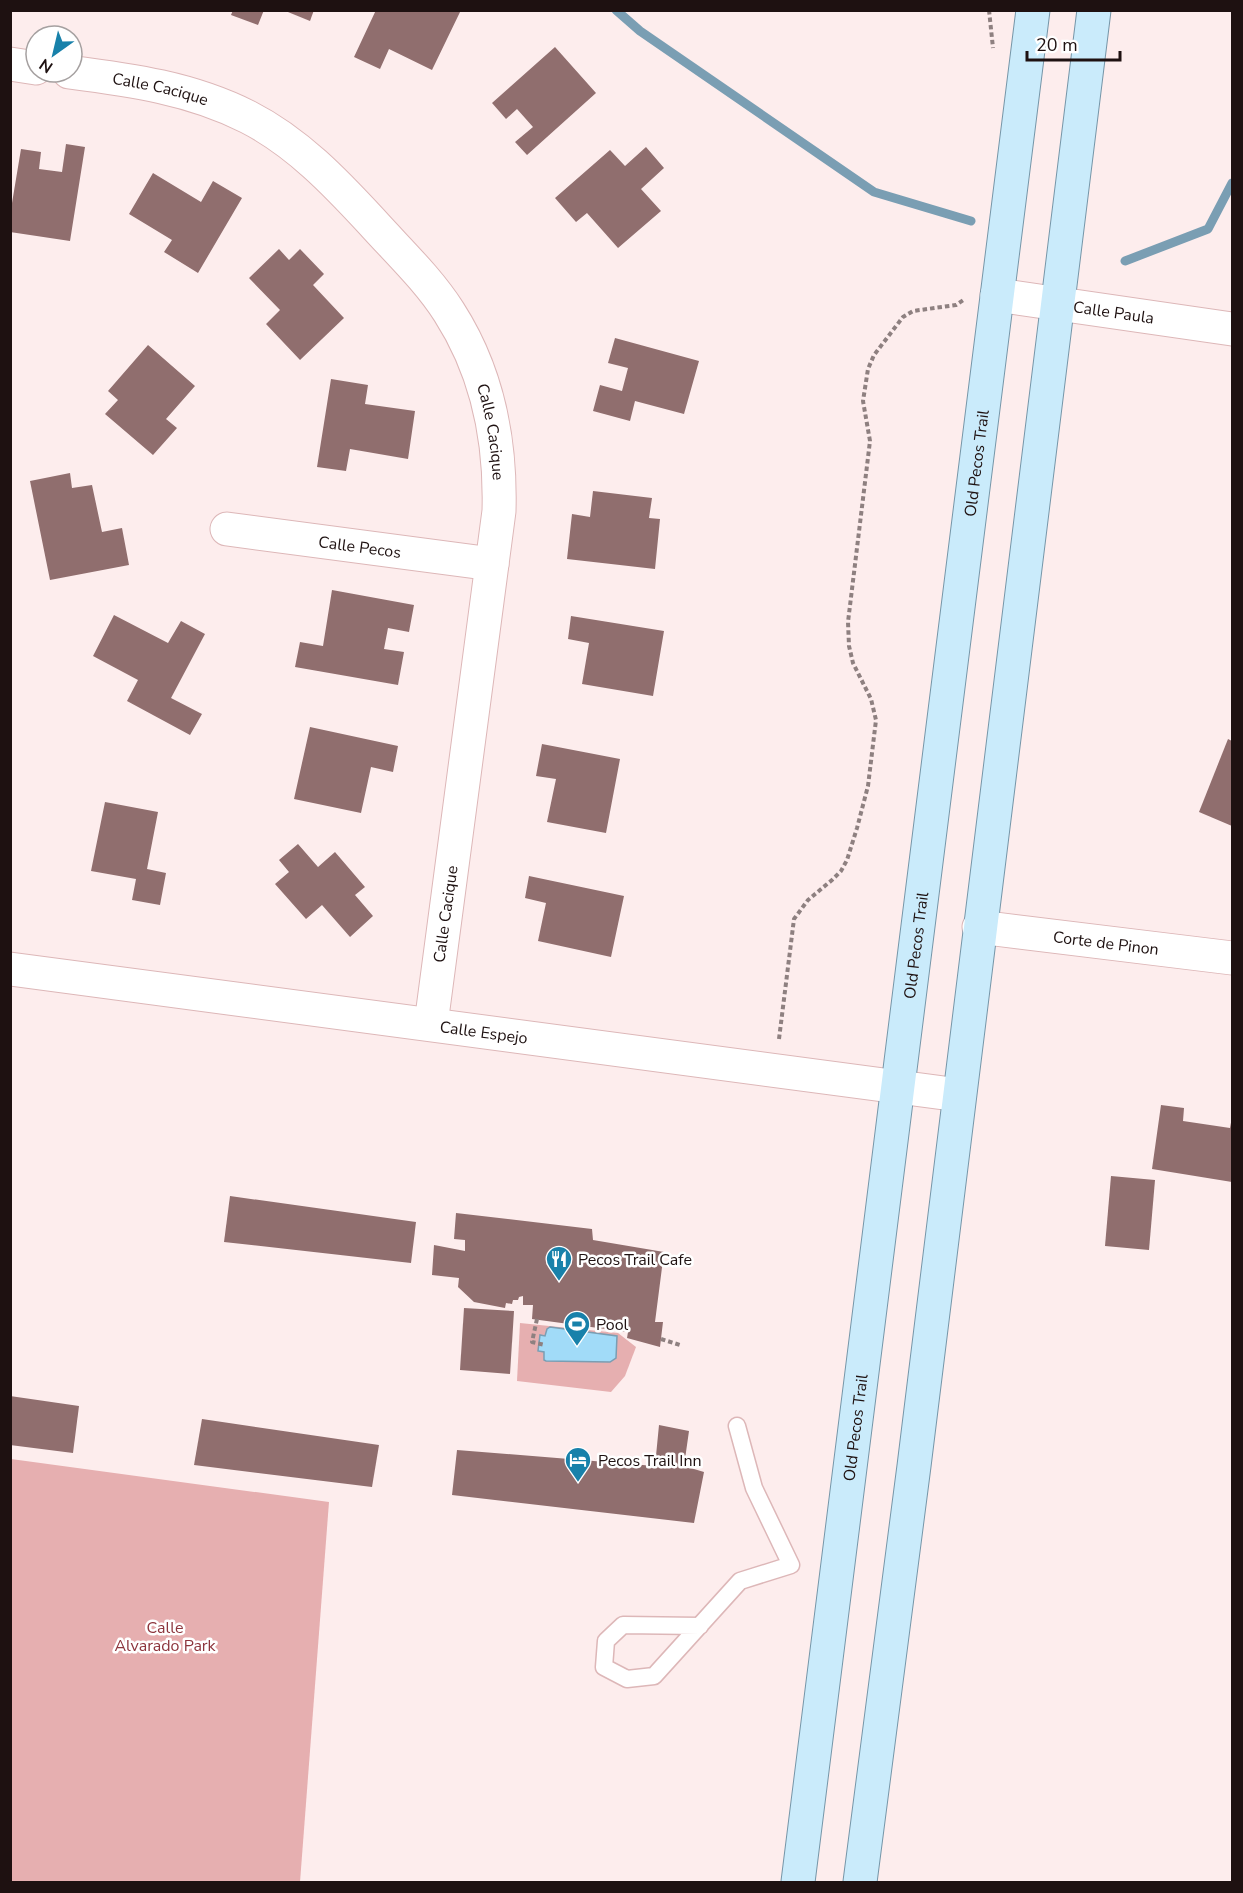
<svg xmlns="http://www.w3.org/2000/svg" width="1243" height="1893" font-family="'Nunito Sans',sans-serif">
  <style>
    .green { fill: #e6afb0 }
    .water { fill: #a1dbf8; stroke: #7a9eb3; stroke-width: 1.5 }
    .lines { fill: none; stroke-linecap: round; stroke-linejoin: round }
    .stream { stroke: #7a9eb3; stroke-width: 9 }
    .building { fill: #906e6e }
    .lane-casing { stroke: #ddb7b8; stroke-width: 19 }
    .street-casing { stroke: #ddb7b8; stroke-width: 35 }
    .primary-casing { stroke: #7696a8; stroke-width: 35 }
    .path { stroke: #8e8080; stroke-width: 4; stroke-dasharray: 4.5 3; stroke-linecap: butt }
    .lane { stroke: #fff; stroke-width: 16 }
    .street { stroke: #fff; stroke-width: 33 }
    .primary { stroke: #caebfb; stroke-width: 33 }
    .labels { text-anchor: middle; stroke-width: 5; stroke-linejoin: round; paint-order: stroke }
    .street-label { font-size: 16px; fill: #1e1111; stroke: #fff }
    .poi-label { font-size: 16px; fill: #1e1111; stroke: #fff; text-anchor: start }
    .park-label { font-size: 16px; fill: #8c343c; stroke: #fff }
  </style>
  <rect width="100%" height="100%" fill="#fdeded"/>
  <g class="green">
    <polygon points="520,1323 618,1333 636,1347 625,1376 611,1392 517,1381"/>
    <polygon points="11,1459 329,1502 300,1882 11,1882"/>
  </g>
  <polygon class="water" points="550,1327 617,1336 616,1358 610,1362 546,1361 544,1360 544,1352 538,1351 540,1335 545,1336 547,1329"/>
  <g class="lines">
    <g class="stream">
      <polyline points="616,10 640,31 874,192 971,221"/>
      <polyline points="1125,261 1208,229 1232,183"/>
    </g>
  </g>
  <g class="building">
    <polygon points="233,10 264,10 258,25 231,15"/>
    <polygon points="283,10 314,10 310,21"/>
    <polygon points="376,10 461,10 432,70 389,49 380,69 354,57"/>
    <polygon points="555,47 596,93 527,155 515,142 533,127 517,109 506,119 492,103"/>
    <polygon points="66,144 85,147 70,241 10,232 10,215 21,149 41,152 39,169 62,172"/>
    <polygon points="646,147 664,168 641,189 661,211 618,248 587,213 576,222 555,198 610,150 625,166"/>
    <polygon points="153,173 201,202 213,181 242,198 198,273 164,252 172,240 129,214"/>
    <polygon points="279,249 289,260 300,249 324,274 313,285 344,318 300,360 266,324 280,310 249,278"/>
    <polygon points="615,338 699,361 684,414 635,401 630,421 593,411 600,385 622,391 628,368 608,363"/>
    <polygon points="148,345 195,386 166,419 177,428 153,455 105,414 118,400 108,391"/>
    <polygon points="331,379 368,385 365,404 415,411 408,459 350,449 346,471 317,467"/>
    <polygon points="70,473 72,488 92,485 102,532 122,528 129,565 50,580 30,481"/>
    <polygon points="593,491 652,498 649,518 660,519 655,569 567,559 572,514 590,517"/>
    <polygon points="332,590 414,605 409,632 388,628 384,649 404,652 398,685 295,667 300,642 323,646"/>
    <polygon points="114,615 168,643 181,621 205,634 171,698 202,714 190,735 127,701 138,680 93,656"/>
    <polygon points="571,616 664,631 653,696 582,684 589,643 568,639"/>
    <polygon points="310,727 398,746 393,772 371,767 361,813 294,799"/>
    <polygon points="1228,739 1232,741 1232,826 1199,812"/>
    <polygon points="542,744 620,759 606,833 547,822 556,779 536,776"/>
    <polygon points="105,802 158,812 147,869 166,873 160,905 132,900 136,879 91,871"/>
    <polygon points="298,844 318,867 335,852 365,887 355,895 373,916 350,937 322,905 306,919 275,884 289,872 279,860"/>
    <polygon points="529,876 624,896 611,957 538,941 546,903 525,898"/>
    <polygon points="1161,1105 1184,1108 1183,1121 1230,1128 1232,1117 1232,1182 1152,1169"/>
    <polygon points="1111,1176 1155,1180 1149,1250 1105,1246"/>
    <polygon points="230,1196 416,1222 411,1263 224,1242"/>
    <polygon points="456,1213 592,1229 593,1240 664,1252 655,1322 663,1322 660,1347 627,1338 628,1332 532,1319 533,1305 523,1305 523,1296 519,1297 518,1300 513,1300 512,1304 506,1303 505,1308 474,1302 458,1287 459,1278 432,1275 434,1245 465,1251 465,1240 454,1239"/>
    <polygon points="464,1308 514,1311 510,1374 460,1370"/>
    <polygon points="10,1396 79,1406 73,1453 10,1445"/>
    <polygon points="202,1419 379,1445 372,1487 194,1465"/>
    <polygon points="659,1425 689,1431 684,1466 704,1472 694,1523 452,1495 457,1450 655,1466"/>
  </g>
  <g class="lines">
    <g class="lane-casing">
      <polyline id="lane" points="700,1626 623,1625 606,1641 604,1667 627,1679 654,1676 740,1581 791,1565 754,1488 737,1426"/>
    </g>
    <g class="street-casing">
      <g id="street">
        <polyline points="10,64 36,68"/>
        <path id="s1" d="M69,72C131,80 191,88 248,117C297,142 335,182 372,222C398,251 428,279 449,312C487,371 501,441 499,511L431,1024"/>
        <path id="s2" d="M997,295L1232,329"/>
        <path id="s3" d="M227,529L492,564"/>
        <path id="s4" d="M979,927L1232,958"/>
        <path id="s5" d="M10,969L959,1095"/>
      </g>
    </g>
    <g class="primary-casing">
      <g id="primary">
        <path id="s6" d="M798,1882L1033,10"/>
        <polyline points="860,1882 914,1466 1094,10"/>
      </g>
    </g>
    <g class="path">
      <polyline points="989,10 993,48"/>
      <polyline points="779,1039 794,919 808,900 832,880 841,871 847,860 857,828 868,786 876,720 871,699 853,663 849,646 848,622 870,441 863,401 868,369 874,355 903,317 913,311 956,305 965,299"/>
      <polyline points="537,1319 532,1342 545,1345"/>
      <polyline points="661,1339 680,1345"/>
    </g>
    <use href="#lane" class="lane"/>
    <use href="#street" class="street"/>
    <use href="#primary" class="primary"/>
  </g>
  <defs>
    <g id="restaurant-pin" transform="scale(1.35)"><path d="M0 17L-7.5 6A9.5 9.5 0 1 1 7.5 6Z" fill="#1881aa" stroke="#fff"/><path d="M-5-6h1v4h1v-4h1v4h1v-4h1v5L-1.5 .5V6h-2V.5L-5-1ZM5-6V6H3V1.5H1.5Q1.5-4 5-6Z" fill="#fff"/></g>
    <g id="stadium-pin" transform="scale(1.35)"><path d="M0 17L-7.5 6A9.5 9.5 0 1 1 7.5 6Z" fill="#1881aa" stroke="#fff"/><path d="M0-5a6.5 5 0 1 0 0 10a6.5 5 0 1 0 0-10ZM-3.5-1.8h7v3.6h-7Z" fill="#fff"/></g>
    <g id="hotel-pin" transform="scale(1.35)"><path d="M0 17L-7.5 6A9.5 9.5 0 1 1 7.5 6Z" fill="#1881aa" stroke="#fff"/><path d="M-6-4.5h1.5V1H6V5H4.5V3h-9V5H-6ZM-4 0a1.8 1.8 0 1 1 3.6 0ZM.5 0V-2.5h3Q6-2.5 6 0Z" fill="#fff"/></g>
  </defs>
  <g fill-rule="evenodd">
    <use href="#restaurant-pin" x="559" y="1259"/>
    <use href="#stadium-pin" x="577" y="1324"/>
    <use href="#hotel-pin" x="578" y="1460"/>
  </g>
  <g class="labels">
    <g class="street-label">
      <text dy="6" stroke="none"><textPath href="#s1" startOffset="93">Calle Cacique</textPath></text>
      <text dy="6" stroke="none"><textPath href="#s2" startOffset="118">Calle Paula</textPath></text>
      <text dy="6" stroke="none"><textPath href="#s1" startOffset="596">Calle Cacique</textPath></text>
      <text dy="6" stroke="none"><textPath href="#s6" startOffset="1430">Old Pecos Trail</textPath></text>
      <text dy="6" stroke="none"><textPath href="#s3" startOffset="134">Calle Pecos</textPath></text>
      <text transform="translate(445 914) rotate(-82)" y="6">Calle Cacique</text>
      <text dy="6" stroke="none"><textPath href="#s4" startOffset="128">Corte de Pinon</textPath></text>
      <text dy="6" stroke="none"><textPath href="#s6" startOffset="944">Old Pecos Trail</textPath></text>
      <text dy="6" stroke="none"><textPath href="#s5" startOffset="478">Calle Espejo</textPath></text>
      <text dy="6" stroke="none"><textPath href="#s6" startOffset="458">Old Pecos Trail</textPath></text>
    </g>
    <g class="poi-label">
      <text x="578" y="1265">Pecos Trail Cafe</text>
      <text x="596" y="1330">Pool</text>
      <text x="598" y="1466">Pecos Trail Inn</text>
    </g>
    <g class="park-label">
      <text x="165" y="1633">Calle<tspan x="165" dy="18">Alvarado Park</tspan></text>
    </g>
  </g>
  <rect width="1243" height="1893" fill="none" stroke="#1e1111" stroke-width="24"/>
  <g transform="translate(54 54) rotate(214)"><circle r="28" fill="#ffffff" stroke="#a5a0a0" stroke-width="1.5"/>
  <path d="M0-4.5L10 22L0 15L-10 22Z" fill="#1881aa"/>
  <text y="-9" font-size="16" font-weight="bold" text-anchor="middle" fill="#1e1111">N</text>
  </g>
  <path d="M1027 51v9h93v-9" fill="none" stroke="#1e1111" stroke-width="3"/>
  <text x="1036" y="51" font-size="18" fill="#1e1111" stroke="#ffffff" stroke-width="4.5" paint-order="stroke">20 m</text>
</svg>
